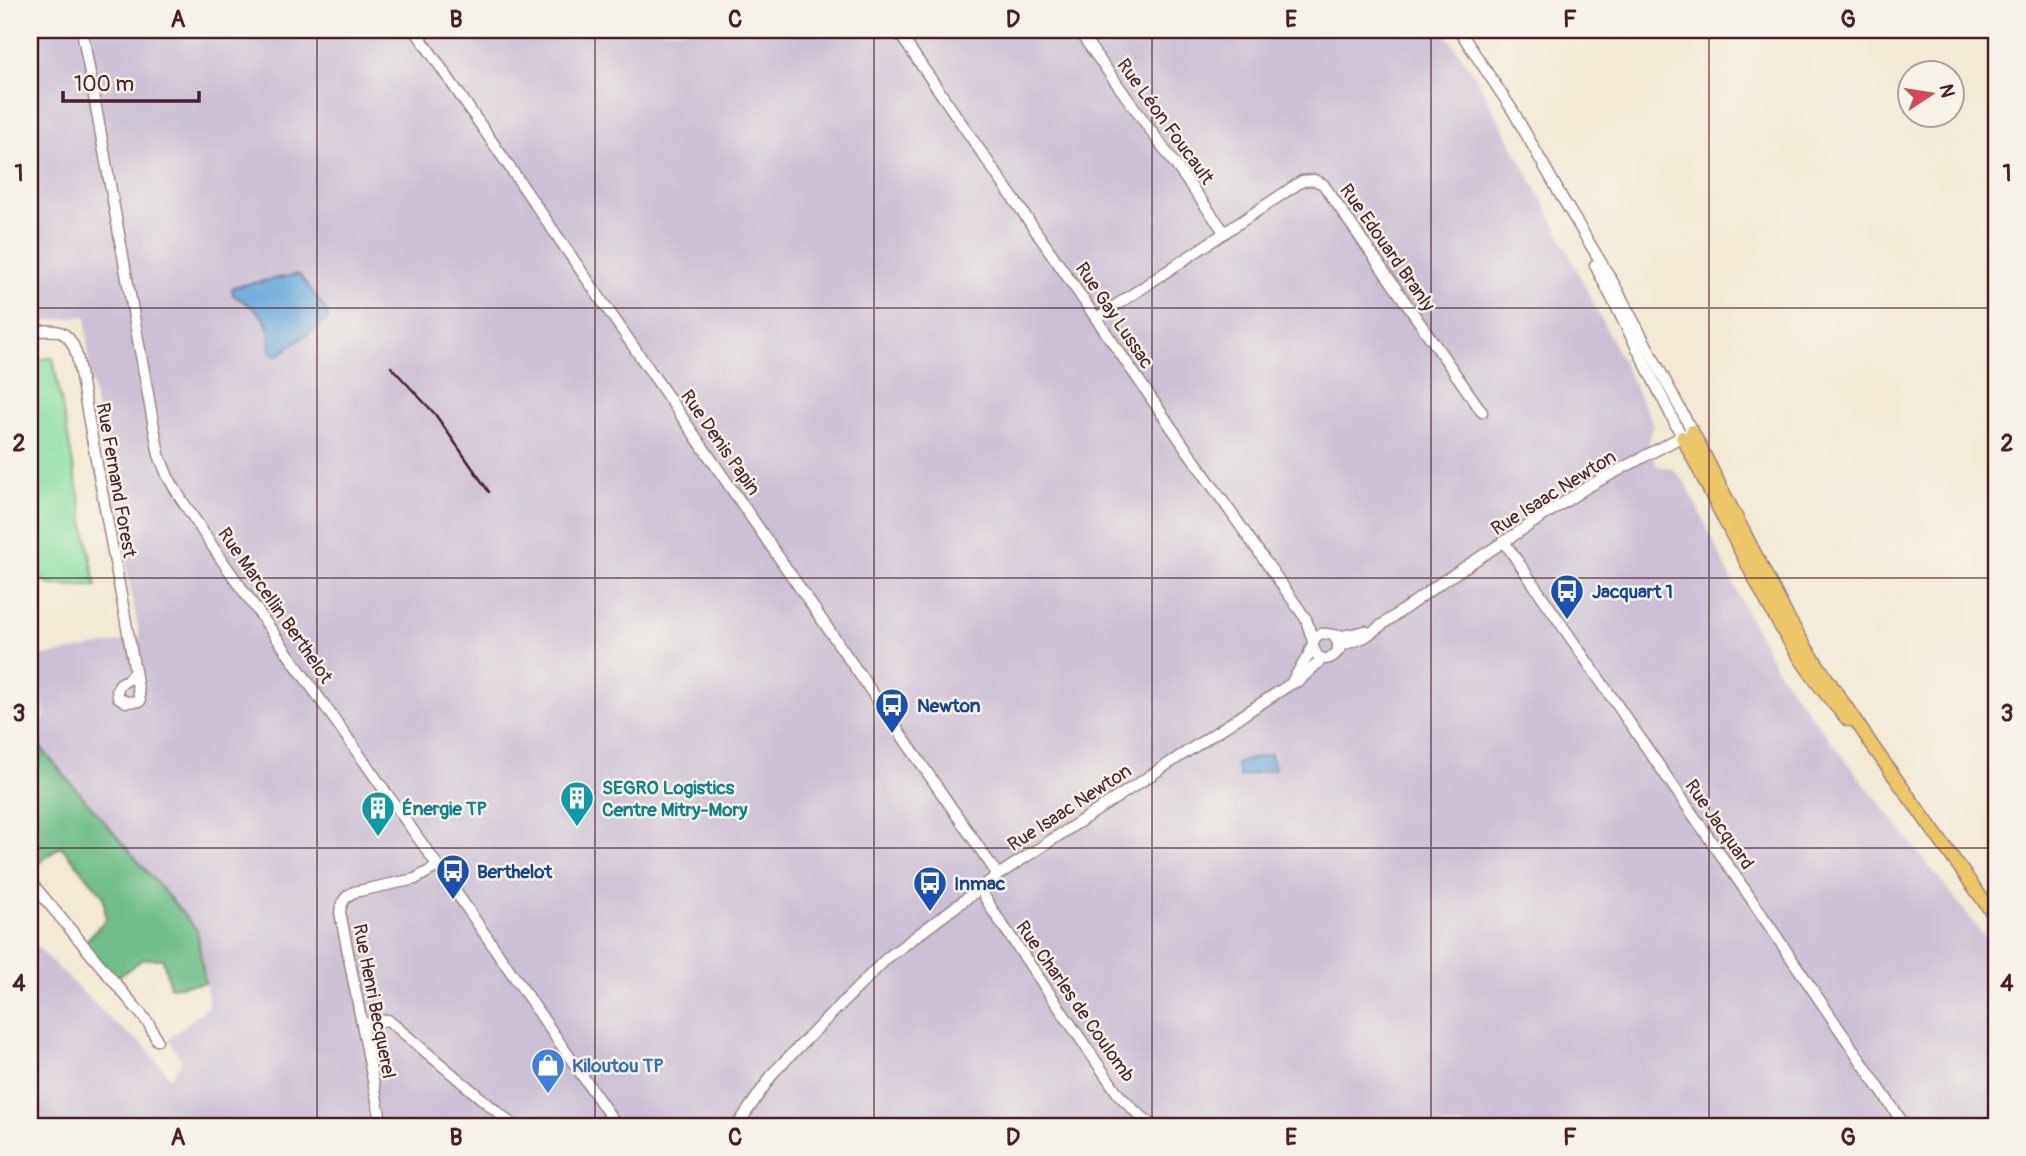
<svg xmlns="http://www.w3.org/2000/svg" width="2026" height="1156" font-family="Pangolin,sans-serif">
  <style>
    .industrial { fill: #cbbfd5 }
    .green { fill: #8ae0a3; stroke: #6a8067; stroke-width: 2 }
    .forest { fill: #6fbe89; stroke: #5c6e5a; stroke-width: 2 }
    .water { fill: #67a7da; stroke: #586382; stroke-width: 2 }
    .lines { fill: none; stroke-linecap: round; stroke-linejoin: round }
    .minor-casing { stroke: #9e8480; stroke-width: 13 }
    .major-casing { stroke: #9e8480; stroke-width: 15 }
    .minor { stroke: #fff; stroke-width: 10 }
    .major { stroke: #edc569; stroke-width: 12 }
    .rail { stroke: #4a1f2b; stroke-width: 2.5 }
    .grid { fill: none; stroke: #4a1f2b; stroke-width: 2; stroke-opacity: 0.55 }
    .labels { text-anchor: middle; stroke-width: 5; stroke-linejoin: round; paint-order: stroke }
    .street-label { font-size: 19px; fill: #4a1f2b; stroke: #f7f3e8 }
    .transit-label { font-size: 19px; font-weight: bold; fill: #164399; stroke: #f7f3e8; text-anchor: start }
    .culture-label { font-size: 19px; font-weight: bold; fill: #0d838f; stroke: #f7f3e8; text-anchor: start }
    .shop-label { font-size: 19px; font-weight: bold; fill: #366cbe; stroke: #f7f3e8; text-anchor: start }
    .neatline { fill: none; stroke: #4a1f2b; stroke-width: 2.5 }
    .grid-label { font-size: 23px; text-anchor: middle; font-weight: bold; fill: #4a1f2b }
  </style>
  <rect width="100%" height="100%" fill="#f7f3e8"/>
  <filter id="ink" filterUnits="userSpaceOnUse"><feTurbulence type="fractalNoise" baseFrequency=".0143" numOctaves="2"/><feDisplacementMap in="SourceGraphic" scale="14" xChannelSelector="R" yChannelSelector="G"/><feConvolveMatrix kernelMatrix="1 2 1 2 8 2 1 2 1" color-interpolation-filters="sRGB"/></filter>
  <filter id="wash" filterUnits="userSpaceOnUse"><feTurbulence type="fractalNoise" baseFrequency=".00686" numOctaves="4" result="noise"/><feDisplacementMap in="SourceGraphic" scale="28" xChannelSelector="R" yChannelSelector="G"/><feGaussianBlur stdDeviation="1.57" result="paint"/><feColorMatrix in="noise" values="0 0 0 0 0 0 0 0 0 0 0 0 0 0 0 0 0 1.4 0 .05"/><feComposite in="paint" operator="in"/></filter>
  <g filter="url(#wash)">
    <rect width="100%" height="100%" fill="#f3e9d4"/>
    <polygon class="industrial" points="30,30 1443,30 1474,74 1549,213 1653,424 1648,444 1657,466 1672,468 1687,485 1750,619 1779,672 1816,722 1996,951 1996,1126 30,1126 30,940 114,1023 146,1047 170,1078 182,1060 168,1039 209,1006 197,930 30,735 30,727 45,719 35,658 140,638 89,367 86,316 30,323"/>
    <polygon class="green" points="53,358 96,586 49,585 30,569 30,360"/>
    <polygon class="forest" points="30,735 197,930 205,983 170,987 163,959 143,959 115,979 84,943 106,919 103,895 61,846 30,870 30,840 33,836 37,814 30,813"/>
    <g class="water">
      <path d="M299,274L327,312L328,319L277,356H274C266,350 272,340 269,330C264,312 248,304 233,295L232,289L233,287Z"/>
      <polygon points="1271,754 1275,769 1239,777 1236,763"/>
    </g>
  </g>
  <g filter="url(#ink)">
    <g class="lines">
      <g class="minor-casing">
        <g id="minor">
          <polyline points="82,30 159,455 168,477 181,499 221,559 438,866 617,1126"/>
          <polyline points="415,30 998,875"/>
          <polyline points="897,30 1187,450 1306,619 1313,642"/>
          <polyline points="1078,30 1225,233"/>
          <polyline points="1459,30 1513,111 1560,194"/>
          <polyline points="1595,265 1682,437"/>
          <polyline points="1097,318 1302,181 1314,180 1323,184 1482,412"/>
          <path d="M30,332C55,329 69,327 77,356L135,671L140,701L126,702L118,697L117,690L120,684L129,679L135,671"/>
          <polyline points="1505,543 1745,890 1905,1126"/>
          <path d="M1333,635L1338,642V651C1332,659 1326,661 1318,657L1312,646C1317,626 1327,636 1341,636C1349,635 1357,633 1365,631"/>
          <polyline points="1338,651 1343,645 1365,637 1442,582 1589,486 1692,431 1614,284 1558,191"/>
          <polyline points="1293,680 1308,656 1312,646"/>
          <polyline points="30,881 141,1014 149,1024 157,1040"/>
          <polyline points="979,887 993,911 1119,1095 1136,1112 1154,1126"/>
          <polyline points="363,1024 388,1020 514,1126"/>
          <path d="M382,1126L340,912C341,903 345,896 354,892L415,879L438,866"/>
          <polyline points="737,1126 774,1072 887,958 998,875 1289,685 1300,680 1322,659"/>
        </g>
      </g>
      <g class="major-casing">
        <g id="major">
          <polyline points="1692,431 1787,616 1805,646 1876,751 1996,918"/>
          <path d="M1682,437C1702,475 1721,514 1741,552C1771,612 1802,670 1848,720"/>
        </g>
      </g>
      <use href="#minor" class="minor"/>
      <use href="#major" class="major"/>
      <polyline class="rail" points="391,367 435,414 489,492"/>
    </g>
  </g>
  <path class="grid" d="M317,30V1126M595,30V1126M874,30V1126M1152,30V1126M1431,30V1126M1709,30V1126M30,308H1996M30,578H1996M30,848H1996"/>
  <defs>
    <g id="bus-pin" transform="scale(1.75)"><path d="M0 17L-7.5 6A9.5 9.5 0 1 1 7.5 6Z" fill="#1a4fb4" stroke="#f7f3e8"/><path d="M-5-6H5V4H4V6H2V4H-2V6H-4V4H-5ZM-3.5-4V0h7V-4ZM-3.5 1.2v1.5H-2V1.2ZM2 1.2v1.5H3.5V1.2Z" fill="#fff"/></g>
    <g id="building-pin" transform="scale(1.75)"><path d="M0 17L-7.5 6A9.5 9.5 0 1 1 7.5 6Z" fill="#0f9aa8" stroke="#f7f3e8"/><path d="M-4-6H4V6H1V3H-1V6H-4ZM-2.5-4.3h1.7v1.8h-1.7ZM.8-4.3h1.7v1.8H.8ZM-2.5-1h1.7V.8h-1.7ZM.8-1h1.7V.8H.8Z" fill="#fff"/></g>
    <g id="shop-pin" transform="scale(1.75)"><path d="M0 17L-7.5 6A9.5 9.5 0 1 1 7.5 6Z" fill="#3f7fe0" stroke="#f7f3e8"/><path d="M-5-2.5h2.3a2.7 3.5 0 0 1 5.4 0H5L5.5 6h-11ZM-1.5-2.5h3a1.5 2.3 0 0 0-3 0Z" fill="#fff"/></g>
  </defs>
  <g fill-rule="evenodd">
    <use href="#bus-pin" x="1567" y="591"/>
    <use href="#bus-pin" x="892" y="705"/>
    <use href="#building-pin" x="577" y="798"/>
    <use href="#building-pin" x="378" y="808"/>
    <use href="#bus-pin" x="453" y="871"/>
    <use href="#bus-pin" x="930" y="883"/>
    <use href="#shop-pin" x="548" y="1065"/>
  </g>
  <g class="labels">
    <g class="street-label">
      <text transform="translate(1166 121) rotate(54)" y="7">Rue Léon Foucault</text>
      <text transform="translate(1388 247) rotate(55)" y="7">Rue Edouard Branly</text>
      <text transform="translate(1115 315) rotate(56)" y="7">Rue Gay Lussac</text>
      <text transform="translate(721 442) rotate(55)" y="7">Rue Denis Papin</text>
      <text transform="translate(117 480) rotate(80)" y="7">Rue Fernand Forest</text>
      <text transform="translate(1553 492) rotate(-32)" y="7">Rue Isaac Newton</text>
      <text transform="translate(276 605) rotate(55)" y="7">Rue Marcellin Berthelot</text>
      <text transform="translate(1069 807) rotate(-33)" y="7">Rue Isaac Newton</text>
      <text transform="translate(1720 824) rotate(55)" y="7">Rue Jacquard</text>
      <text transform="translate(375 1001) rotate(79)" y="7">Rue Henri Becquerel</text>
      <text transform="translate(1076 1001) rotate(55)" y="7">Rue Charles de Coulomb</text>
    </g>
    <g class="transit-label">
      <text x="1592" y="598">Jacquart 1</text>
      <text x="917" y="712">Newton</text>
      <text x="477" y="878">Berthelot</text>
      <text x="954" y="890">Inmac</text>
    </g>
    <g class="culture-label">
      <text x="602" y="794">SEGRO Logistics<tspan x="602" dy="22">Centre Mitry-Mory</tspan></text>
      <text x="402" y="815">Énergie TP</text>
    </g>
    <g class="shop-label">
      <text x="572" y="1072">Kiloutou TP</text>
    </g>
  </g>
  <rect width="2026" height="1156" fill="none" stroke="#f7f3e8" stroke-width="77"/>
  <g transform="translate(1931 94) rotate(78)"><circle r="33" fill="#f7f3e8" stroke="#b29e9c" stroke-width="2"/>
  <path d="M0-5L12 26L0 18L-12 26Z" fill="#d1495b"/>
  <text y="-10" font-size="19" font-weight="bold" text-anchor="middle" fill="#4a1f2b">N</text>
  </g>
  <path d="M63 91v10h136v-10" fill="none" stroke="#4a1f2b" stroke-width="3.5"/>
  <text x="74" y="91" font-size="21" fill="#4a1f2b" stroke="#f7f3e8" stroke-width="5" paint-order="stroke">100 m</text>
  <rect x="38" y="38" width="1950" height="1080" class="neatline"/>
  <g class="grid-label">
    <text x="178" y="27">A</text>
    <text x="456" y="27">B</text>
    <text x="735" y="27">C</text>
    <text x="1013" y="27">D</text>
    <text x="1291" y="27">E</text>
    <text x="1570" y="27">F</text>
    <text x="1848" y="27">G</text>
    <text x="19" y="181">1</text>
    <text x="2007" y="181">1</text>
    <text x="19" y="451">2</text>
    <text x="2007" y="451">2</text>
    <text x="19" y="721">3</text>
    <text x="2007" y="721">3</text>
    <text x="19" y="991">4</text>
    <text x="2007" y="991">4</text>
    <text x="178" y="1145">A</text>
    <text x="456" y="1145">B</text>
    <text x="735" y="1145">C</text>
    <text x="1013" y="1145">D</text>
    <text x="1291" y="1145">E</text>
    <text x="1570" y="1145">F</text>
    <text x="1848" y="1145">G</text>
  </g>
</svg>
